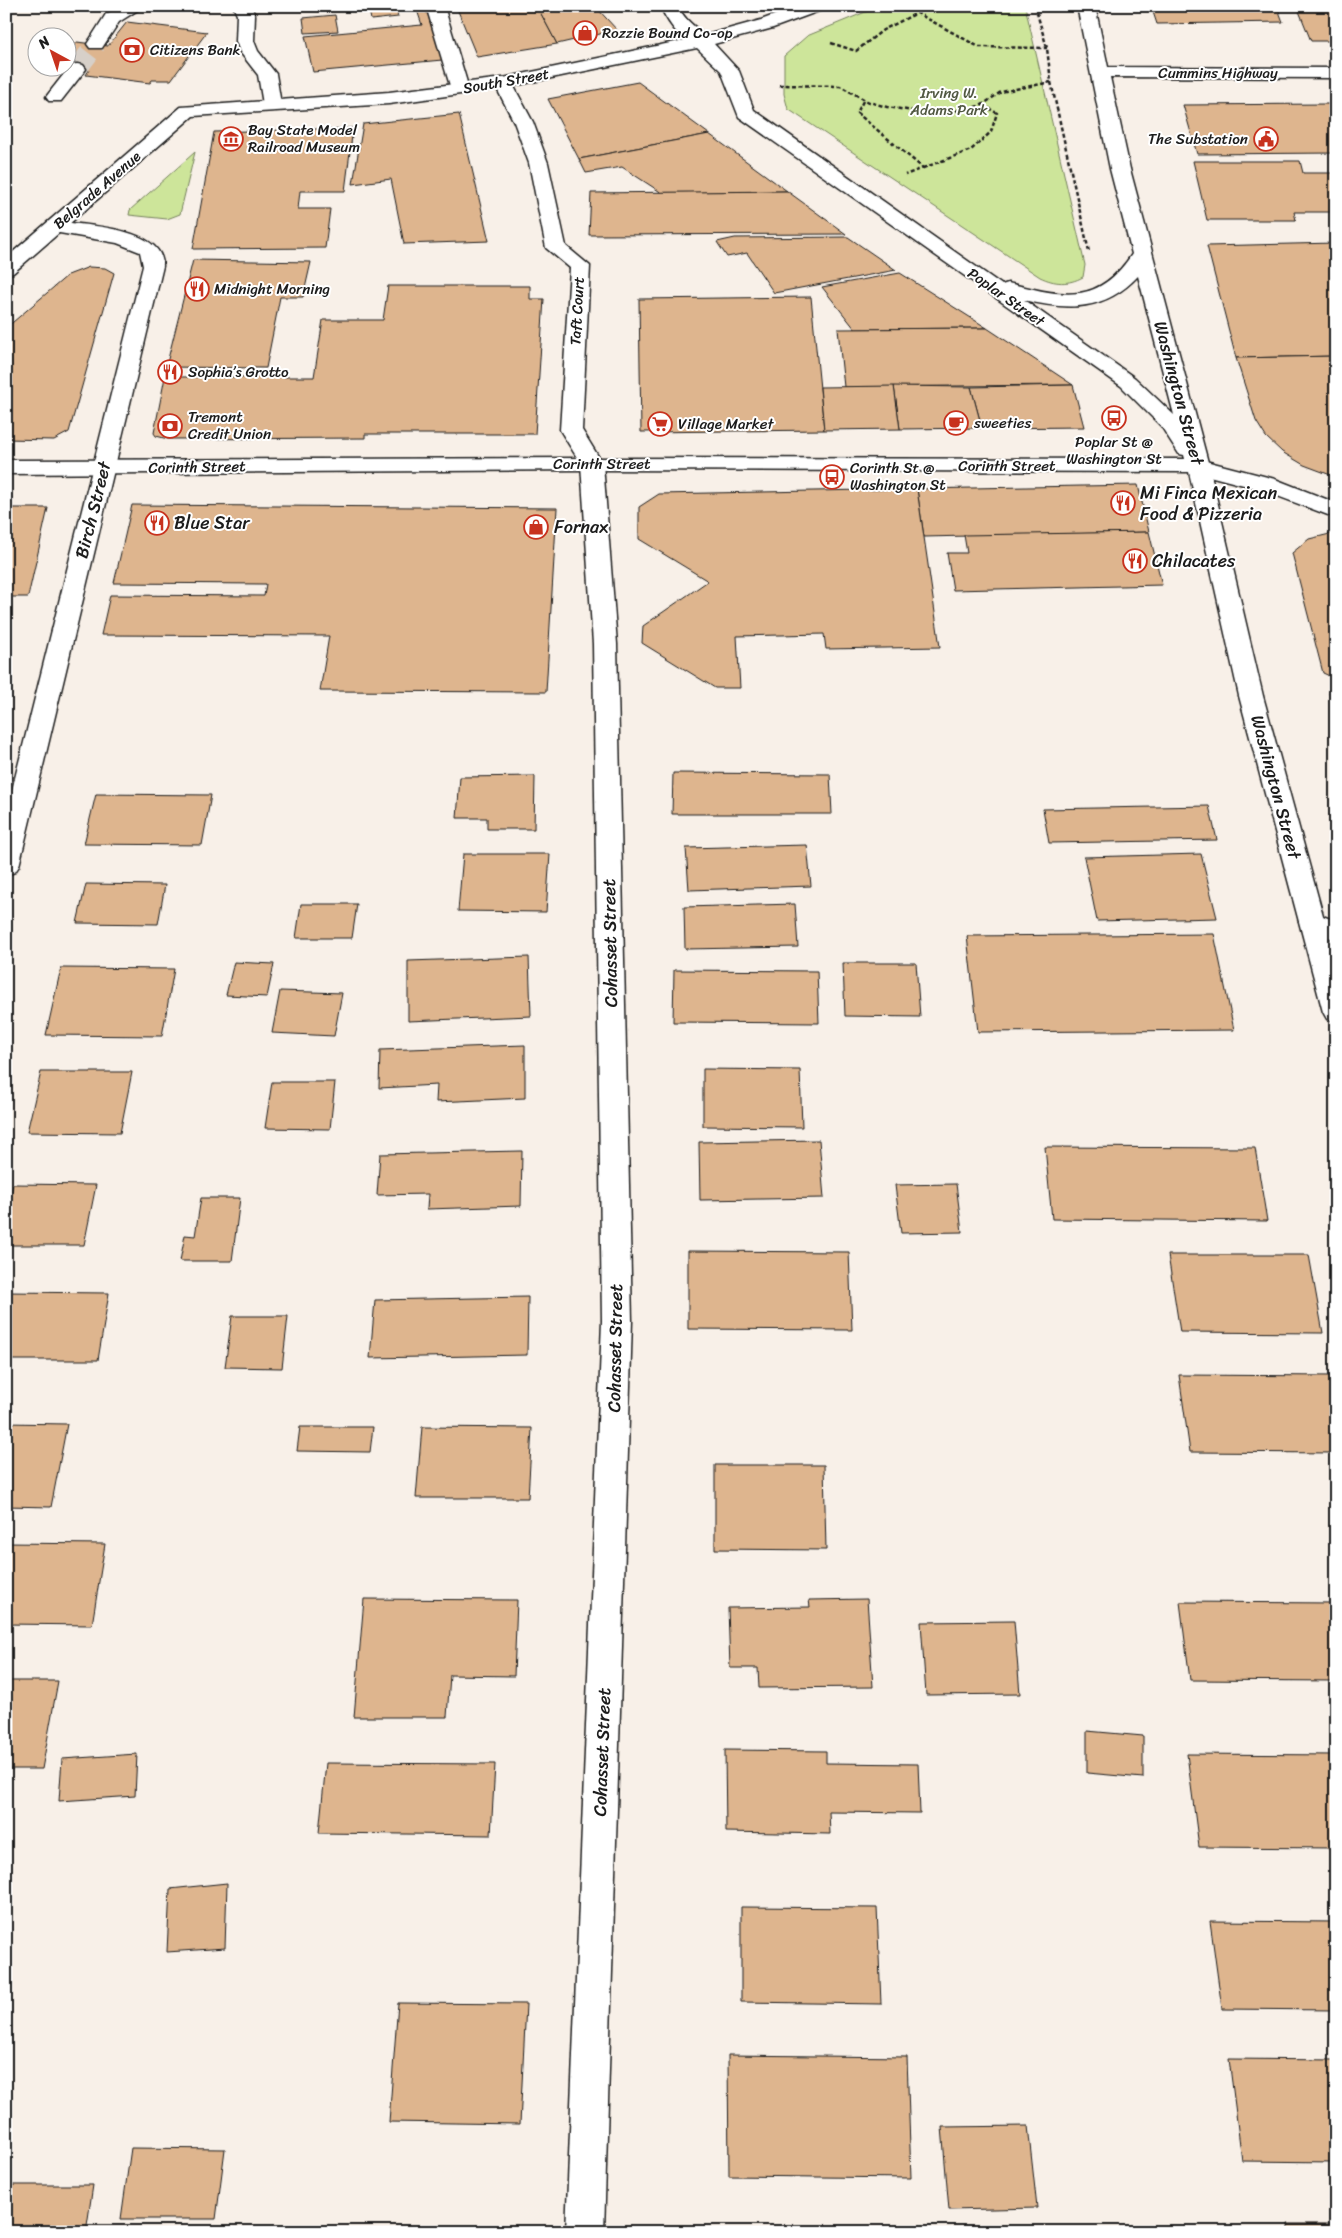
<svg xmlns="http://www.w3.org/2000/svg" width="1342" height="2238" font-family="Sriracha,sans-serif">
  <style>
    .green { fill: #cde59a; stroke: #74805b }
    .building { fill: #deb58e; stroke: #1c1c1c }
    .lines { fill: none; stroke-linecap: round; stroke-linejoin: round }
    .minor-tunnel { stroke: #d7d0c9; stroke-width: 20; stroke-dasharray: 20 10; stroke-linecap: butt }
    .minor-casing { stroke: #1c1c1c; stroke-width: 3 }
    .major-casing { stroke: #1c1c1c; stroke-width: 3 }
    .path { stroke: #1c1c1c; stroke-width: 2.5; stroke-dasharray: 4 2.5; stroke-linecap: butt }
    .minor { fill: #fff; fill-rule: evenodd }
    .major { fill: #fff; fill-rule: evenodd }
    .rail-casing { stroke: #1c1c1c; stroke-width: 4 }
    .rail { stroke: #fff; stroke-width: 2.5; stroke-dasharray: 8; stroke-linecap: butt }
    .labels { text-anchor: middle; stroke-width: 4; stroke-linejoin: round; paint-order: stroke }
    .far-poi-label { font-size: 15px; fill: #1c1c1c; stroke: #fff; text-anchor: start }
    .far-street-label { font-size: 15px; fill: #1c1c1c; stroke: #fff }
    .far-park-label { font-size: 15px; fill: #515842; stroke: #fff }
    .street-label { font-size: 18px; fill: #1c1c1c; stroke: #fff }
    .poi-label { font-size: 18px; fill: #1c1c1c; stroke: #fff; text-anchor: start }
  </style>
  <rect width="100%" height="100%" fill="#f8f0e8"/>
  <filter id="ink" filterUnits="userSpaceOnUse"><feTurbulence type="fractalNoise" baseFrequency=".02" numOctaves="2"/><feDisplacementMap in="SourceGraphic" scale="10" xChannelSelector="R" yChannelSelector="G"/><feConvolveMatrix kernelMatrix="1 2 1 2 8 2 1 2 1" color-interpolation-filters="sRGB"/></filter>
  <g filter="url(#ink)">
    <g class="green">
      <path d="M880,6H1025L1085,265L1083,277C1068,285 1055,284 1040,277L788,109L784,94V56L807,36Z"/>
      <polygon points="195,152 180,214 167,219 129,215 130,210"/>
    </g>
    <g class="building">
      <polygon points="439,6 453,59 313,72 305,36 422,25 416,7"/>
      <polygon points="456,6 537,6 557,44 477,57"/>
      <polygon points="556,6 595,6 617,30 557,44 539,10"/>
      <polygon points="1151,6 1277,6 1283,22 1157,24"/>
      <polygon points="1297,6 1336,6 1336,41 1311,41"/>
      <polygon points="396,7 398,17 371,20 369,10"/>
      <polygon points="335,15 338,31 305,33 303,18"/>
      <polygon points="127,22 207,32 171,80 152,80 150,83 86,75 89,70 65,68 68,68 68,54 77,42 108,46"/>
      <polygon points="638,82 709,134 579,159 548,99"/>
      <polygon points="1329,104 1336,124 1336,153 1197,154 1183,105"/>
      <polygon points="459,114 489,241 404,244 391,179 353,184 363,124"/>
      <polygon points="353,128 345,191 300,191 298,209 330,209 325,248 193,249 214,132"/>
      <polygon points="709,134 787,191 662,193 622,167 586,173 579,159"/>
      <polygon points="1193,161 1300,161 1303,173 1336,173 1336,212 1294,212 1296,220 1207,220"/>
      <polygon points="787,191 846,234 589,235 591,193"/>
      <polygon points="848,237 896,270 774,293 747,253 727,257 717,242 735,238"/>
      <polygon points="1336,243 1336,356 1236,358 1207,246"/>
      <polygon points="193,260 311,262 303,297 280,297 266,368 166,367"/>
      <polygon points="89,267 105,268 114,273 69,432 54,440 6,439 6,328 68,275"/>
      <polygon points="900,273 987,328 855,329 822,287"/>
      <polygon points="388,286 530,286 530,299 544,299 535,434 365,434 365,438 168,439 156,436 154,433 165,377 314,377 323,320 383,320"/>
      <polygon points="811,297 824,430 641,432 639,299"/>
      <polygon points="987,328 1073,385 844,387 838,329"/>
      <polygon points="1336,356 1336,477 1304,465 1282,452 1266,437 1256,421 1236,358"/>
      <polygon points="1073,385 1084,427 982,428 971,387"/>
      <polygon points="894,386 971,387 982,428 900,429"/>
      <polygon points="894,386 900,429 824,430 820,387"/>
      <polygon points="1138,485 1149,532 924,537 917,489"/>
      <polygon points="917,489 940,647 826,649 824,634 737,636 740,688 715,688 642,643 643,626 708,581 639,539 639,507 659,494"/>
      <polygon points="132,505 557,508 546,692 320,691 329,636 101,635 110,595 264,596 266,584 114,583"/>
      <polygon points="6,508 48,508 28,597 6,597"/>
      <polygon points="1149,532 1162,585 953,590 947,553 967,553 964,535"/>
      <polygon points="1334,533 1336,533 1336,679 1323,673 1292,553 1309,539"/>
      <polygon points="1329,693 1336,693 1336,715"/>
      <polygon points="673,773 830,774 832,814 672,814"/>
      <polygon points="535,776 534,829 487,829 487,818 457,818 460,777"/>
      <polygon points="96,794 211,795 202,845 84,844"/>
      <polygon points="1209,806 1217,840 1049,843 1043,809"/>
      <polygon points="807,845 811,886 689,890 686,848"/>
      <polygon points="463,854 550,854 546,912 458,911"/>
      <polygon points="1201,854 1217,918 1097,921 1084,857"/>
      <polygon points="86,884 165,885 158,924 77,923"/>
      <polygon points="301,904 357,904 352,938 296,938"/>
      <polygon points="795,904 798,947 685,949 684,907"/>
      <polygon points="1214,934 1234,1030 978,1032 967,936"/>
      <polygon points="529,957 531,1016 408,1021 408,961"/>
      <polygon points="234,962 274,964 267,997 226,995"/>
      <polygon points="843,963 916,963 920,1017 845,1016"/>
      <polygon points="61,968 174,969 162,1036 46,1035"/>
      <polygon points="674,970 817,971 819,1023 673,1022"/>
      <polygon points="280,991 342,993 334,1036 272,1033"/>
      <polygon points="525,1045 525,1098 436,1102 437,1085 379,1088 380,1050"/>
      <polygon points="703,1069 800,1070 802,1127 703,1126"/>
      <polygon points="41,1072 132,1072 120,1133 27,1132"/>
      <polygon points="272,1082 335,1082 330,1129 265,1128"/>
      <polygon points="819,1140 824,1198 700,1200 699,1142"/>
      <polygon points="1045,1147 1255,1148 1267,1221 1052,1219"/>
      <polygon points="522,1151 521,1206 427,1209 428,1194 377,1195 380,1154"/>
      <polygon points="13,1184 96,1185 84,1245 6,1245 6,1215"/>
      <polygon points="956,1184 962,1232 901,1233 895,1185"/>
      <polygon points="201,1198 240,1198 232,1261 180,1261 185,1235 195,1236"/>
      <polygon points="688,1251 849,1252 852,1330 688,1329"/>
      <polygon points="1168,1255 1309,1255 1323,1333 1180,1332"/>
      <polygon points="6,1292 109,1293 98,1360 6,1360"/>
      <polygon points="528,1297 527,1355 370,1358 375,1300"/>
      <polygon points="232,1316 288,1316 282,1368 225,1367"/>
      <polygon points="1179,1375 1334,1376 1336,1453 1190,1452"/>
      <polygon points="6,1423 67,1424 51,1507 6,1506"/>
      <polygon points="300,1427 373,1427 370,1452 297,1451"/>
      <polygon points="422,1427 532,1428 528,1498 416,1498"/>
      <polygon points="715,1465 824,1465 826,1550 715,1549"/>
      <polygon points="6,1543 105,1544 92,1625 6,1624"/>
      <polygon points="364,1599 517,1600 514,1676 450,1675 447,1717 354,1717"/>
      <polygon points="867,1599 873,1687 759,1688 758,1668 730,1668 728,1608 810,1607 809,1600"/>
      <polygon points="1180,1602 1334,1603 1336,1681 1190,1680"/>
      <polygon points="1014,1621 1020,1694 926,1695 921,1622"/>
      <polygon points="6,1681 58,1681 42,1769 6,1769"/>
      <polygon points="1087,1731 1143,1736 1143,1778 1087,1773"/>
      <polygon points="725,1750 826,1751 826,1763 918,1764 920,1813 829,1812 830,1834 726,1832"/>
      <polygon points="137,1754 135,1796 59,1801 62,1759"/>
      <polygon points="1187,1754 1336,1755 1336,1848 1199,1847"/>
      <polygon points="326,1763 495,1764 491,1835 319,1833"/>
      <polygon points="227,1883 225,1948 167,1952 170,1889"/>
      <polygon points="741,1907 877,1908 881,2004 741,2002"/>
      <polygon points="1210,1921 1336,1922 1336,2010 1222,2009"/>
      <polygon points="398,2003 526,2004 520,2124 389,2122"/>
      <polygon points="728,2055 907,2057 911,2178 729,2176"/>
      <polygon points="1229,2059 1336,2060 1336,2162 1242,2161"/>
      <polygon points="1028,2126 1037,2208 949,2210 942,2127"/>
      <polygon points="131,2148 225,2149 216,2219 121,2219"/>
      <polygon points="8,2185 93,2185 86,2232 6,2232"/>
      <polygon points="1288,2224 1336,2224 1336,2232 1289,2232"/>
    </g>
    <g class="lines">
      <polyline class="minor-tunnel" points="77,69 96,44"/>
      <g class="minor-casing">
        <g id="minor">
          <polygon points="121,6 144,6 119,22 102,48 90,48 87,44 106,14"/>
          <polygon points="233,6 251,6 255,15 254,41 258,51 276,74 281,104 279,108 265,108 263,104 258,75 240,52 236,41 237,15"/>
          <polygon points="426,6 444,6 469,89 466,93 454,93 451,89"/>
          <path d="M660,6H678C686,24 700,28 710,42L707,46C686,51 668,23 660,6Z"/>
          <polygon points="77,64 83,65 86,69 83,73 61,101 49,101 46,97 49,93 71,65"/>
          <polygon points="503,78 509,79 512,83 533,122 548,163 566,246 590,266 582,430 603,464 617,644 632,1321 604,2232 566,2232 602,1321 593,644 581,464 560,430 570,268 546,248 529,163 514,122 494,83 497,79"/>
          <path d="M55,221C84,226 163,226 163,266L19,866L15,872L6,875V814L143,266L140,252L117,243L48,231L45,227L48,223Z"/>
          <polygon points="1198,459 1275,479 1336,503 1336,518 1259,489 1190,471 1187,466 1190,461"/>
          <polygon points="1312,912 1336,921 1336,940 1303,927 1299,921 1303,915"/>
        </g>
      </g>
      <g class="major-casing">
        <path id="major" d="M799,6H825L822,10L773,28L714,44L739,71L754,110L1002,285L1008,283C1062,296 1097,307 1132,254L1110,169L1077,6H1095L1108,67L1336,68V78L1110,77L1130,169L1209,466L1263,696L1336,963V1022L1327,1019L1323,1012L1239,696L1189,472L592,470L6,474V460L592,458L1185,459L1184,455L1179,454L1161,426L1121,386L739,117L721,71L697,48L503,88L389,104L193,116L13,273L6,275V258L181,107L389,92L503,78L699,37L761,20ZM1138,276L1174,415L1135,378L1024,300C1069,311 1105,311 1138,276Z"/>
      </g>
      <g class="path">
        <polyline points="906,6 917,13"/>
        <polyline points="1035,6 1047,48 1051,82 1089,252"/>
        <polyline points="831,43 856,51 883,30 917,13 979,47 1047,48"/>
        <polyline points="779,85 840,86 869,102 887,107 927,113 965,110 982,105 1001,92 1051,82"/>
        <polyline points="863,101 857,113 923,168 905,175"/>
        <polyline points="923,168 971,150 991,132 997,113 983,105"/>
      </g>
      <use href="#minor" class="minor"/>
      <use href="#major" class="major"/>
      <g class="rail-casing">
        <polyline id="rail" points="6,12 13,6"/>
      </g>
      <use href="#rail" class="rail"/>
    </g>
  </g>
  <defs>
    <g id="shop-ring" transform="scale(1.25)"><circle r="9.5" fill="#fff" stroke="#c8321e" stroke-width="1.5"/><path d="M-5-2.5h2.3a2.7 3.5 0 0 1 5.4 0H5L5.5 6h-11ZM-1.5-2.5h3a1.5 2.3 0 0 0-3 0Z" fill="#c8321e"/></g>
    <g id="bank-ring" transform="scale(1.25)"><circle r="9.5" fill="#fff" stroke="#c8321e" stroke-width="1.5"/><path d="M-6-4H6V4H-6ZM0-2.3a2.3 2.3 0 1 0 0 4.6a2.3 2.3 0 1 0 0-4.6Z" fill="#c8321e"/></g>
    <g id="museum-ring" transform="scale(1.25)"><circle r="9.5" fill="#fff" stroke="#c8321e" stroke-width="1.5"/><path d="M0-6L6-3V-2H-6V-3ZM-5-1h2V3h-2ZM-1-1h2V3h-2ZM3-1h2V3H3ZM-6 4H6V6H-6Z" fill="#c8321e"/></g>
    <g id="civic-ring" transform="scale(1.25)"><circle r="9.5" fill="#fff" stroke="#c8321e" stroke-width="1.5"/><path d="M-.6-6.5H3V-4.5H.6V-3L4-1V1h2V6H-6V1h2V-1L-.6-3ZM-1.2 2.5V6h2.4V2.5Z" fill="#c8321e"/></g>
    <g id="restaurant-ring" transform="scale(1.25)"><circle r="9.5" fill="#fff" stroke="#c8321e" stroke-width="1.5"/><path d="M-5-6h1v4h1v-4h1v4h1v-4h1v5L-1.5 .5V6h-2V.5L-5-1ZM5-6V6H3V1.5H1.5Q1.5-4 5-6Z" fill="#c8321e"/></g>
    <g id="bus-ring" transform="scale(1.25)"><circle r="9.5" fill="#fff" stroke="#c8321e" stroke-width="1.5"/><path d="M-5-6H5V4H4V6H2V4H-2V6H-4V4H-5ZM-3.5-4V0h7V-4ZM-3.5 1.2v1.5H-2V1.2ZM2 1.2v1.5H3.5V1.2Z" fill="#c8321e"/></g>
    <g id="cafe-ring" transform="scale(1.25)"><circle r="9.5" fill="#fff" stroke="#c8321e" stroke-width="1.5"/><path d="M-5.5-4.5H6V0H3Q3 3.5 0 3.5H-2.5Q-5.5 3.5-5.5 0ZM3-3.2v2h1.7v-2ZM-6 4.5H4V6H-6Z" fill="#c8321e"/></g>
    <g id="supermarket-ring" transform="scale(1.25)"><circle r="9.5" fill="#fff" stroke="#c8321e" stroke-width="1.5"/><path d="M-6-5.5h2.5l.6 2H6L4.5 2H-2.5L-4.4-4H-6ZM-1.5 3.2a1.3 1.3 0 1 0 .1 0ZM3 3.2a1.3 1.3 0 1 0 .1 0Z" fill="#c8321e"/></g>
  </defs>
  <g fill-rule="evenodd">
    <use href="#shop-ring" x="585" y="33"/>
    <use href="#bank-ring" x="132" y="50"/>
    <use href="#museum-ring" x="231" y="139"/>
    <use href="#civic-ring" x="1266" y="139"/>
    <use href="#restaurant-ring" x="197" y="289"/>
    <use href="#restaurant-ring" x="170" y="372"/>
    <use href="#bus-ring" x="1114" y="418"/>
    <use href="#cafe-ring" x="956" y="423"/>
    <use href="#supermarket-ring" x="660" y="424"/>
    <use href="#bank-ring" x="170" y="426"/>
    <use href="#bus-ring" x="832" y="477"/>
    <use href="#restaurant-ring" x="1123" y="503"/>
    <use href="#restaurant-ring" x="157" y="523"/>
    <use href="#shop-ring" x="536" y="527"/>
    <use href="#restaurant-ring" x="1135" y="561"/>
  </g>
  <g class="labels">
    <g class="far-poi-label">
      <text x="602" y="38">Rozzie Bound Co-op</text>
      <text x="150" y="55">Citizens Bank</text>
      <text x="248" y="135">Bay State Model<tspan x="248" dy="17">Railroad Museum</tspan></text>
      <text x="1248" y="144" text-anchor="end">The Substation</text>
      <text x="214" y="294">Midnight Morning</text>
      <text x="188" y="377">Sophia’s Grotto</text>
      <text x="188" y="422">Tremont<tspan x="188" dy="17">Credit Union</tspan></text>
      <text x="974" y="428">sweeties</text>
      <text x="678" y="429">Village Market</text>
      <text x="1114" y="447" text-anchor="middle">Poplar St @<tspan x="1114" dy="17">Washington St</tspan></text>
      <text x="850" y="473">Corinth St @<tspan x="850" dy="17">Washington St</tspan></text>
    </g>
    <g class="far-street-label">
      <text x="1218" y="78">Cummins Highway</text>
      <text transform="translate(506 81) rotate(-10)" y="5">South Street</text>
      <text transform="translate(97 190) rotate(-41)" y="5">Belgrade Avenue</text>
      <text transform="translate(1006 297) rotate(35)" y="5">Poplar Street</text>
      <text transform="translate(577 311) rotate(-87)" y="5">Taft Court</text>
      <text x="602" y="469">Corinth Street</text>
      <text x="1007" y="471">Corinth Street</text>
      <text transform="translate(197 467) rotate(-1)" y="5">Corinth Street</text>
    </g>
    <g class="far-park-label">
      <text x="949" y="98">Irving W.<tspan x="949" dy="17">Adams Park</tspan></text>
    </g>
    <g class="street-label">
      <text transform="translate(1179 393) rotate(75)" y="6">Washington Street</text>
      <text transform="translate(93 510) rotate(-76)" y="6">Birch Street</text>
      <text transform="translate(1276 787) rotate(75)" y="6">Washington Street</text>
      <text transform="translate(610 943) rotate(-91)" y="6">Cohasset Street</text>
      <text transform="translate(615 1348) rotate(-89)" y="6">Cohasset Street</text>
      <text transform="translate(602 1752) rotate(-88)" y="6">Cohasset Street</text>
    </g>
    <g class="poi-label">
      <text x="1140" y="499">Mi Finca Mexican<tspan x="1140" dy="21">Food &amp; Pizzeria</tspan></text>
      <text x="174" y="529">Blue Star</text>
      <text x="554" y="533">Fornax</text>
      <text x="1152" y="567">Chilacates</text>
    </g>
  </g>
  <rect width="1342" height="2238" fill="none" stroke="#fff" stroke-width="25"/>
  <rect x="12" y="12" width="1317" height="2213" fill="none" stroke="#1c1c1c" stroke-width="2" filter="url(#ink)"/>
  <g transform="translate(52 52) rotate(320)"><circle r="24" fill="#ffffff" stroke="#a4a4a4"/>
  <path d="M0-4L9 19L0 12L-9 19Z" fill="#c8321e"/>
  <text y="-8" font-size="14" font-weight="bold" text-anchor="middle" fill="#1c1c1c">N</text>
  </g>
</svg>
